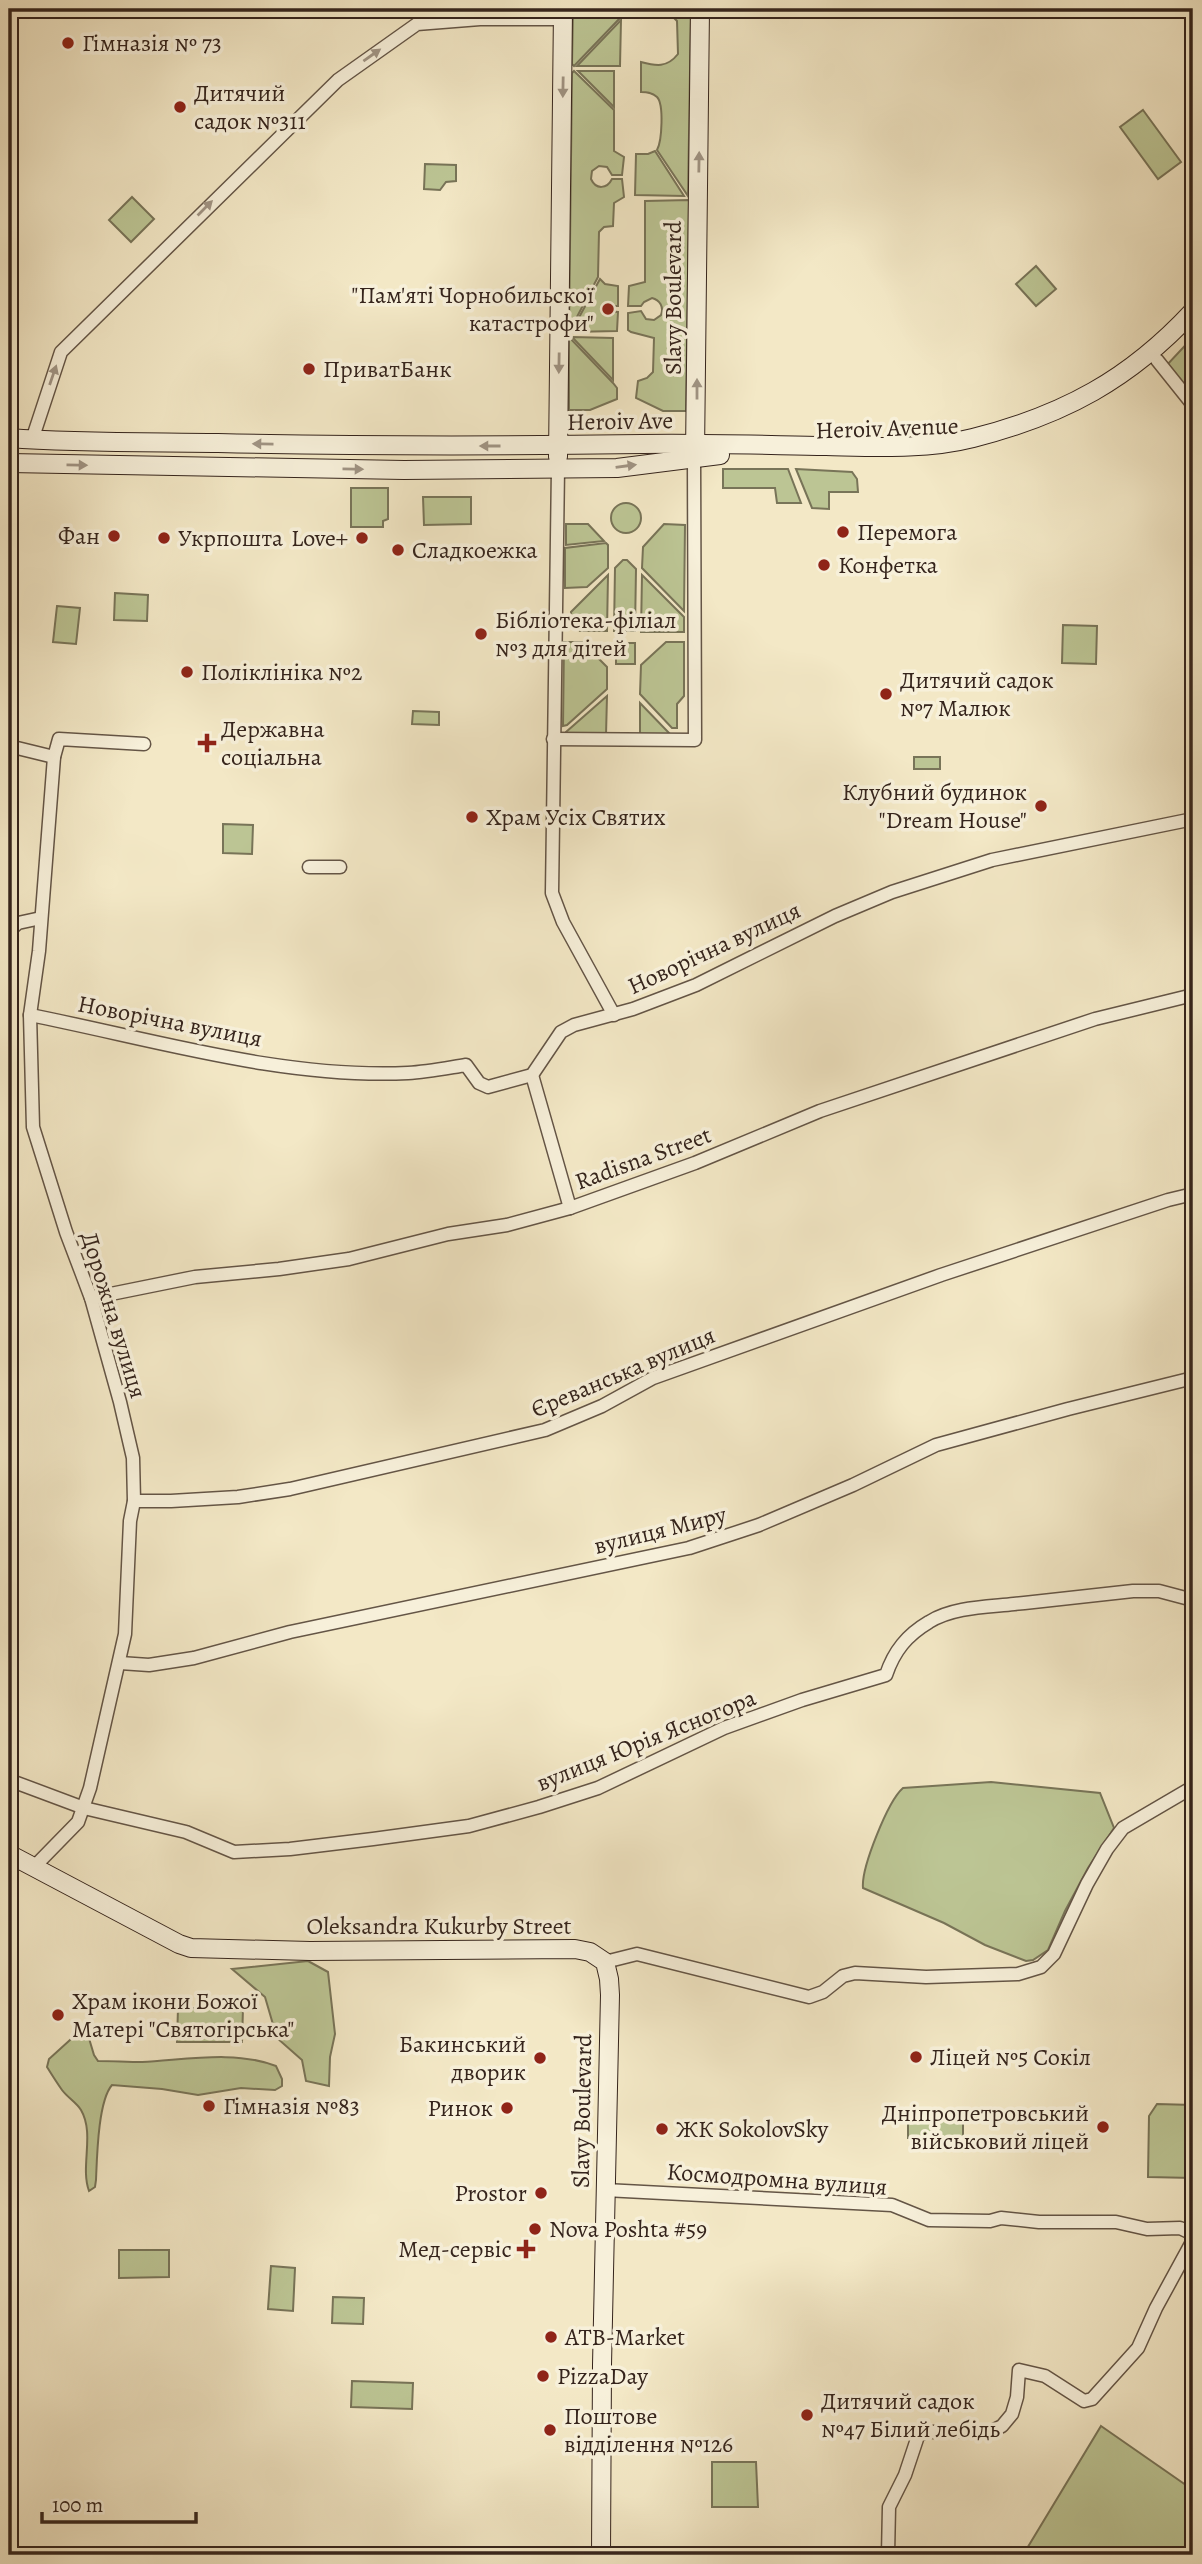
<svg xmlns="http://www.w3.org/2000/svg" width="1202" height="2564" font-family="Alegreya,serif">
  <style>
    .green { fill: #bcc594; stroke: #787458; stroke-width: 2 }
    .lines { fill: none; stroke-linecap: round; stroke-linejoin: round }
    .street-casing { stroke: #645546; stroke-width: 15 }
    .secondary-casing { stroke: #35241c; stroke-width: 20 }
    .street { stroke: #f7f0da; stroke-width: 12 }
    .secondary { stroke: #f7f0da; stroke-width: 18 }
    .oneway { fill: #a09484 }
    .poi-dot { fill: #8f2418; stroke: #f7f0da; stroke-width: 2.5 }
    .labels { text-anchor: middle; stroke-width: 7; stroke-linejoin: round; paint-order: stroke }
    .poi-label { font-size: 24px; fill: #35241c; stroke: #f7f0da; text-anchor: start }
    .street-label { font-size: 24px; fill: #35241c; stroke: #f7f0da }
  </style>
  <rect width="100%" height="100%" fill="#f3e8c6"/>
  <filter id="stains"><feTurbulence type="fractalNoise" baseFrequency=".00286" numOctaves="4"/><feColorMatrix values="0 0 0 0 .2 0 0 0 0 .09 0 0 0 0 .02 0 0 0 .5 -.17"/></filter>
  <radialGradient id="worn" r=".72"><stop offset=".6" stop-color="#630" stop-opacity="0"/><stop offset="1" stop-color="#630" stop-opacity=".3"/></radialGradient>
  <g class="green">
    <polygon points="573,9 605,9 621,12 621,17 574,66 572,64"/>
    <path d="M648,9H691L688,196L657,150C662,141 664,104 657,97C652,92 646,92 641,92V62C656,66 667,68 678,54L677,21L666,10Z"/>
    <polygon points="621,20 620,66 577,66"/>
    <path d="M574,71L614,110V151L624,157L622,175H612L607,167L599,166L592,171L591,179C596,190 607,189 612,179H622L624,197L614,203L613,226L604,227L599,232L598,277L569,332L572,73Z"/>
    <polygon points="578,71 614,71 614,107"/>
    <polygon points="1143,110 1181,162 1158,179 1120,127"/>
    <polygon points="655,151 684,196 635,195 636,154 648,154"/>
    <polygon points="425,164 456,165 456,181 446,182 440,190 424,189"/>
    <polygon points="132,197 154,219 131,242 109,220"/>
    <path d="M689,200L686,411H663L636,398L638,381L647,378L653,372L654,338L631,332L628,330V313L641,311L646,319L654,320L661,315C664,307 660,300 652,298L644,302L641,306H628L629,286L645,282V201Z"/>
    <polygon points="1036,266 1056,289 1036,306 1016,284"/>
    <polygon points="600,279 605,284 618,286 618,306 606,306 606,311 618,312 617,331 571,332"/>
    <polygon points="569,337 613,383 617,388 617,399 590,410 569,410"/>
    <polygon points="572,337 613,338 613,380"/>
    <polygon points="1193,337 1193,391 1189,396 1165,367"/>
    <polygon points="723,469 788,469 801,503 777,503 775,488 723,488"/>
    <polygon points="796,469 852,472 857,479 858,492 829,492 829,509 812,508"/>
    <polygon points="351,488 388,488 388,519 383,521 383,527 351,527"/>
    <polygon points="423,497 471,497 471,524 424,525"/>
    <circle cx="626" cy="518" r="15"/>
    <polygon points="566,524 588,524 604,541 566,545"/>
    <polygon points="664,524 685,525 684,611 642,568 643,547"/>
    <polygon points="606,543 608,545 608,568 587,587 565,588 565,548"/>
    <polygon points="623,560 627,560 636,569 635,631 614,631 615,568"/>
    <polygon points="608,575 607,631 580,631 572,624 571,612"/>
    <polygon points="642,575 684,617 684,632 641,632"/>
    <polygon points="115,593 148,595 147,621 114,620"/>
    <polygon points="57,606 80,608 76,644 53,642"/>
    <polygon points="1063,625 1097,626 1096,664 1062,663"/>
    <polygon points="564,642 582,642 607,667 607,689 567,725 563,726"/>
    <polygon points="666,642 684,642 684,696 677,704 677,728 672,728 640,694 641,665"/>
    <rect x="616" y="643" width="19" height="21"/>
    <polygon points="607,696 606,735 566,734 566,732"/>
    <polygon points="640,703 671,735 640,735"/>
    <polygon points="413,711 439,712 439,725 412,724"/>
    <rect x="914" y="757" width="26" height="12"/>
    <polygon points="223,824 253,825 252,854 223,853"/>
    <path d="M991,1782L1100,1793L1114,1828L1088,1868L1065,1911L1048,1950L1033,1960L1026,1961L985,1945L944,1923L863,1888C861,1868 888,1801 903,1788Z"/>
    <polygon points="308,1961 328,1972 335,2034 330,2057 329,2086 306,2081 302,2060 277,2038 265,1997 232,1969"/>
    <polygon points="178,2008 243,2008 242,2042 177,2042"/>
    <path d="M81,2030L88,2035L94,2055L98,2061C113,2061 127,2062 142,2062C185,2060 235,2050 276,2066L282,2079V2086L275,2090L241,2088L198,2095L162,2089L112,2085C98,2101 97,2157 96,2180L95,2187L89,2191C80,2167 95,2134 81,2110C77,2103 67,2097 62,2090C57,2083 52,2075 47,2067L49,2059Z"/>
    <polygon points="1157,2104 1193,2105 1193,2178 1148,2177 1149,2116"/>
    <polygon points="908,2120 963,2121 963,2139 908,2138"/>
    <polygon points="119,2250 169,2250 169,2277 119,2278"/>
    <polygon points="271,2266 295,2268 293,2311 268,2309"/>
    <polygon points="333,2297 364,2298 363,2324 332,2323"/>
    <polygon points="352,2381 413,2383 412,2409 351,2407"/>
    <polygon points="1101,2426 1193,2490 1193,2555 1023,2555"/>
    <polygon points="712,2462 756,2462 758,2507 712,2507"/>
  </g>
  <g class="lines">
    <g class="street-casing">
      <g id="street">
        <polyline points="1157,360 1193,405"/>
        <polyline points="32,440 61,352 338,80 417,24 480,19 563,19"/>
        <polyline points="558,468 552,893 563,922 614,1015"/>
        <polyline points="553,739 695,740 694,458"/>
        <polyline points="9,746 54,757"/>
        <polyline points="309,867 340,867"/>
        <polyline points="9,931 18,923 41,918"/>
        <path d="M30,1015C152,1039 282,1079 408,1073C427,1072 447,1068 466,1065L479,1083L488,1087L532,1075L561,1032L574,1025L633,1009L696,985L835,916L892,892L992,860L1193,819"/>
        <polyline points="532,1075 570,1208"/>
        <polyline points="91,1298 195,1277 279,1269 349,1259 448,1234 507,1225 570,1208 695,1163 820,1111 1095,1019 1193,995"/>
        <polyline points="134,1501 171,1501 238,1497 290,1489 545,1430 602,1406 653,1378 941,1275 1168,1200 1193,1194"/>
        <polyline points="120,1663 149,1665 194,1658 290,1632 689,1548 759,1525 853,1485 936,1445 1068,1409 1193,1378"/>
        <path d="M9,1780L84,1808L186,1832L234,1852L290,1849L373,1839L469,1826L539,1807L598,1788L724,1728L802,1700L886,1675C894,1651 907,1635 929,1622C953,1607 987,1607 1014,1604C1054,1600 1094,1595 1133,1591H1159L1193,1600"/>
        <polyline points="35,1866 78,1822 90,1788 125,1634 130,1521 134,1501 133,1458 120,1402 91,1298 66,1232 33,1127 30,1015 39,951 54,757 59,739 144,744"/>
        <polyline points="605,1962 637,1954 809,1997 823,1992 843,1976 855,1973 926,1977 1018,1974 1041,1967 1054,1954 1087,1884 1107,1849 1123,1828 1193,1787"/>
        <polyline points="605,2190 892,2205 929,2220 990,2221 1001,2218 1039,2222 1116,2222 1147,2229 1180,2228 1193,2234"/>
        <polyline points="888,2555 889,2507 905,2475 918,2436 925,2432 992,2431 1002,2426 1012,2414 1017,2397 1019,2370 1045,2376 1084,2401 1092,2399 1138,2348 1156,2308 1193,2240"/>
      </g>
    </g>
    <g class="secondary-casing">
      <g id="secondary">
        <path d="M9,438C78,443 148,442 218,443C359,446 500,446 642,444C703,443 765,445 826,446C875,447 926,450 973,438C1064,415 1130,379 1193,311"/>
        <polyline points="695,454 700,9"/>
        <polyline points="558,457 563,9"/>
        <polyline points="9,463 404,470 617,468 720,455"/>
        <polyline points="9,1854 179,1944 191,1948 310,1951 575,1949 590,1952 605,1962 609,1979 610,1995 602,2365 601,2555"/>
      </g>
    </g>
    <use href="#street" class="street"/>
    <use href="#secondary" class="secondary"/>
  </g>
  <defs><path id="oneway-solid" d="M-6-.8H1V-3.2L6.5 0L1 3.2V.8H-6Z" transform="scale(1.75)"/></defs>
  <g class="oneway">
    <use href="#oneway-solid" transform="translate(372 55) rotate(-35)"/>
    <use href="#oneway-solid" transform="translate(563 87) rotate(91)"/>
    <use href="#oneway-solid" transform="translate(699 162) rotate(-89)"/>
    <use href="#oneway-solid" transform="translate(205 208) rotate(-45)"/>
    <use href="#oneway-solid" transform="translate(559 363) rotate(91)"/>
    <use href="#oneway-solid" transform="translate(53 375) rotate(-71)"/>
    <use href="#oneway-solid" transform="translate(697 389) rotate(-90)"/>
    <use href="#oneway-solid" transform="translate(263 444) rotate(-179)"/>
    <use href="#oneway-solid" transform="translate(490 446) rotate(180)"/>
    <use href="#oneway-solid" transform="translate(77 465) rotate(1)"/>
    <use href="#oneway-solid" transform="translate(626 466) rotate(-8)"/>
    <use href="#oneway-solid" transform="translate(353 469) rotate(1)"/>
  </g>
  <g class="poi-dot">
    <circle cx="68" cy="43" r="7"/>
    <circle cx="180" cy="107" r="7"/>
    <circle cx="608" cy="309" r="7"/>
    <circle cx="309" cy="369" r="7"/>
    <circle cx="843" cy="532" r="7"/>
    <circle cx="114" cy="536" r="7"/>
    <circle cx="164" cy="538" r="7"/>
    <circle cx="362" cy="538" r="7"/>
    <circle cx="398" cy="550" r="7"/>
    <circle cx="824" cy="565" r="7"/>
    <circle cx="481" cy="634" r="7"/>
    <circle cx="187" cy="672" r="7"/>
    <circle cx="886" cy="694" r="7"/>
    <path d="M203.5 732.5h7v7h7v7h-7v7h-7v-7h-7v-7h7z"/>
    <circle cx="1041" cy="806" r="7"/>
    <circle cx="472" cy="817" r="7"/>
    <circle cx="58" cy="2015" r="7"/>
    <circle cx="916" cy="2057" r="7"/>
    <circle cx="540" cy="2058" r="7"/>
    <circle cx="209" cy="2106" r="7"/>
    <circle cx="507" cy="2108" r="7"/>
    <circle cx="1103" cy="2127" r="7"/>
    <circle cx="662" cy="2129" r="7"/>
    <circle cx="541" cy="2193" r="7"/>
    <circle cx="535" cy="2229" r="7"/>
    <path d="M522.5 2238.5h7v7h7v7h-7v7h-7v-7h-7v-7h7z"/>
    <circle cx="551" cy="2337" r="7"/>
    <circle cx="543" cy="2376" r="7"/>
    <circle cx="807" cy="2415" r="7"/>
    <circle cx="550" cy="2430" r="7"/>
  </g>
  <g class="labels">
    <g class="poi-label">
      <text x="82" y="51">Гімназія № 73</text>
      <text x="194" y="101">Дитячий<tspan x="194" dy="28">садок №311</tspan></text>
      <text x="594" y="303" text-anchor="end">"Пам'яті Чорнобильскої<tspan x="594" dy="28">катастрофи"</tspan></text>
      <text x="323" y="377">ПриватБанк</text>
      <text x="857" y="540">Перемога</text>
      <text x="100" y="544" text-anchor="end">Фан</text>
      <text x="178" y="546">Укрпошта</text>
      <text x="348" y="546" text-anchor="end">Love+</text>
      <text x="412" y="558">Сладкоежка</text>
      <text x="838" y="573">Конфетка</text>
      <text x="495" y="628">Бібліотека-філіал<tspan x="495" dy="28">№3 для дітей</tspan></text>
      <text x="201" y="680">Поліклініка №2</text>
      <text x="900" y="688">Дитячий садок<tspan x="900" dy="28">№7 Малюк</tspan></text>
      <text x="221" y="737">Державна<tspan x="221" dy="28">соціальна</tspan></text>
      <text x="1027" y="800" text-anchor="end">Клубний будинок<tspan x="1027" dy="28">"Dream House"</tspan></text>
      <text x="486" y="825">Храм Усіх Святих</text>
      <text x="72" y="2009">Храм ікони Божої<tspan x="72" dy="28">Матері "Святогірська"</tspan></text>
      <text x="526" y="2052" text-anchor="end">Бакинський<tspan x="526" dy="28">дворик</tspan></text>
      <text x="930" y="2065">Ліцей №5 Сокіл</text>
      <text x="223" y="2114">Гімназія №83</text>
      <text x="493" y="2116" text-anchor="end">Ринок</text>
      <text x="1089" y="2121" text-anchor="end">Дніпропетровський<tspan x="1089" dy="28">військовий ліцей</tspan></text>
      <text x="676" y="2137">ЖК SokolovSky</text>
      <text x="527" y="2201" text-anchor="end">Prostor</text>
      <text x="549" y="2237">Nova Poshta #59</text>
      <text x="512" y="2257" text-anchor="end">Мед-сервіс</text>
      <text x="565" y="2345">ATB-Market</text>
      <text x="557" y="2384">PizzaDay</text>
      <text x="821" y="2409">Дитячий садок<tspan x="821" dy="28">№47 Білий лебідь</tspan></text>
      <text x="564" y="2424">Поштове<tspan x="564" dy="28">відділення №126</tspan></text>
    </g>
    <g class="street-label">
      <text transform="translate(673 298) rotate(-90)" y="8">Slavy Boulevard</text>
      <text transform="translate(620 421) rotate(-1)" y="8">Heroiv Ave</text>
      <text transform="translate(887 428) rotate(-2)" y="8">Heroiv Avenue</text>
      <text transform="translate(714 948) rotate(-25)" y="8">Новорічна вулиця</text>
      <text transform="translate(170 1021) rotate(11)" y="8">Новорічна вулиця</text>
      <text transform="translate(643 1158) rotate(-20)" y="8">Radisna Street</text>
      <text transform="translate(114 1315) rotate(73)" y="8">Дорожна вулиця</text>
      <text transform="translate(623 1372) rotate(-23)" y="8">Єреванська вулиця</text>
      <text transform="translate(660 1530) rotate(-14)" y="8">вулиця Миру</text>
      <text transform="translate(646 1740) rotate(-22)" y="8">вулиця Юрія Ясногора</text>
      <text x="439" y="1934">Oleksandra Kukurby Street</text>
      <text transform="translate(582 2111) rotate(-89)" y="8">Slavy Boulevard</text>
      <text transform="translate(777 2179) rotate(4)" y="8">Космодромна вулиця</text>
    </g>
  </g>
  <rect width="1202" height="2564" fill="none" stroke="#f3e8c6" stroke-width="35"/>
  <rect x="10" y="10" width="1181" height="2543" fill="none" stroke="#35241c" stroke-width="3.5"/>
  <rect x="18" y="18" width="1167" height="2529" fill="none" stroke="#35241c" stroke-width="2"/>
  <path d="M42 2512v10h154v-10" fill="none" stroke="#35241c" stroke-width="3.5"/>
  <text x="52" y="2512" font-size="21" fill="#35241c" stroke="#f7f0da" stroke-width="5" paint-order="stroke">100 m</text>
  <rect width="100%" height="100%" filter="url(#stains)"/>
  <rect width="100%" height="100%" fill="url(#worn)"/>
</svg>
